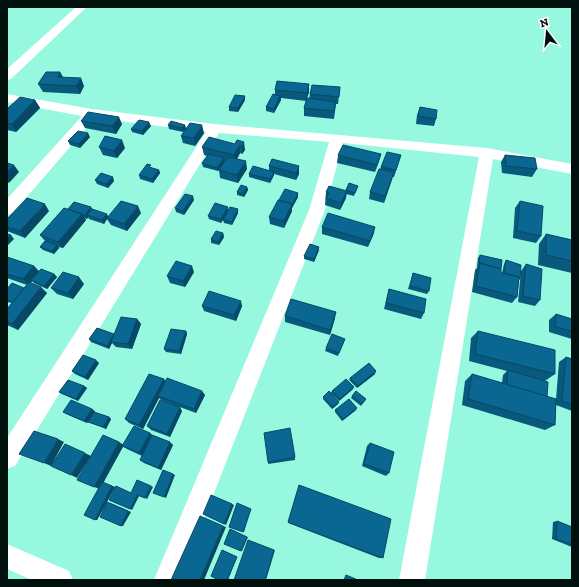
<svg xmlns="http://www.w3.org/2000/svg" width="579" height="587" font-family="'Zilla Slab',serif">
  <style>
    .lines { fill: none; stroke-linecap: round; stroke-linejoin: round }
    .street { fill: #fff; fill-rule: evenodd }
    .wall { fill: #09597d }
    .shaded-wall { fill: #074866 }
    .building { fill: #0a6791; stroke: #074866 }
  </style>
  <rect width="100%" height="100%" fill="#95f8df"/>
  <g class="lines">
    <g class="street">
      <polygon points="76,7 87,7 11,79 7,80 7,69"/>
      <polygon points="7,94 92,109 214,124 487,148 572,164 572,174 493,159 425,580 399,580 479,157 343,143 325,210 180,580 154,580 309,210 329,142 219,133 15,466 7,469 7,438 206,132 95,118 13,213 7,215 7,199 82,116 7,102"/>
      <polygon points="7,544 69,571 73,580 32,580 7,569"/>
    </g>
  </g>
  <g class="wall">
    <polygon points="60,72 63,77 84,86 80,94 43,92 38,84"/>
    <polygon points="309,84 309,92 307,98 309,99 310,94 340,87 338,104 336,104 334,119 304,116 304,108 306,101 281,98 281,100 274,113 266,111 266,107 275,95 275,90"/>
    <polygon points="35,100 40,108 16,132 7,130 7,109"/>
    <polygon points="245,100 238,112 229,111 229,107"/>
    <polygon points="420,107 436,119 434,126 416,124 417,115"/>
    <polygon points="81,121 122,124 116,134 85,128"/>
    <polygon points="168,125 185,125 186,129 183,132 169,129"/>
    <polygon points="151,126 143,135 132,132 131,129"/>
    <polygon points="204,133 195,146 183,143 181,136"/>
    <polygon points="90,137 80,148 70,145 68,141"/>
    <polygon points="237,140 245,150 242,154 240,153 237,159 247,169 238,183 220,178 219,170 222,165 218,171 203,167 202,163 207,156 204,155 202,147 235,144"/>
    <polygon points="99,147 125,148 117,158 103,155"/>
    <polygon points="338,155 379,161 375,172 337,163"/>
    <polygon points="505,155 537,169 532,177 502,173 501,162"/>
    <polygon points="272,159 299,174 296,180 274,174 274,175 270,183 249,177 249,174 269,170 269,166"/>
    <polygon points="399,162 394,177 392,177 384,203 369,199 370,192 381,167"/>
    <polygon points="152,168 159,170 160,173 153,183 140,179 139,175"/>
    <polygon points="95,180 114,181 108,188 97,184"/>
    <polygon points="358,186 354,196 346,194 346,198 340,210 325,205 326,192 346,191"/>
    <polygon points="247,187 248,190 244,197 237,195 237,192"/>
    <polygon points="298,197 292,208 292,211 284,228 270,224 269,217"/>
    <polygon points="194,200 184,215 176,212 175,208"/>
    <polygon points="520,201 541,236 536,243 513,238 515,208"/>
    <polygon points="91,207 92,209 108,217 141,213 127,231 111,225 107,219 104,224 89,219 88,217 87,219 84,218 86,220 63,248 58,247 59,248 54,254 43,250 40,247 45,241 40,235 68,209"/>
    <polygon points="238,209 238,213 232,225 224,223 223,220 225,216 221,223 209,219 208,216 228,210"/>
    <polygon points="49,211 25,238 7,231 7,219"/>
    <polygon points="322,227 374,233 368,247 322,234"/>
    <polygon points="223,233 224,237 219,245 211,243 211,239"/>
    <polygon points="546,234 572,240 572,273 538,265 539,244"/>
    <polygon points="319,250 314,262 304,259 304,256"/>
    <polygon points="480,255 501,273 502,273 504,264 506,260 520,279 519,280 517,297 512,303 472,292 475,270 477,268 478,258"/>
    <polygon points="7,257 34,266 39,271 54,274 57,277 47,289 34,283 32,281 31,283 47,293 18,330 7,325 7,309 12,303 7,302 7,289 24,288 27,285 7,278"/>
    <polygon points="526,264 540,300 535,306 518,302 521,271"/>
    <polygon points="194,272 185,287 170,283 167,276"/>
    <polygon points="413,273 429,291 427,294 408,289"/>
    <polygon points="84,284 73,299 57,294 51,288"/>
    <polygon points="389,289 424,313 421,319 384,309"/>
    <polygon points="202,306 242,306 236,321 204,311"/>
    <polygon points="556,314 572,319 572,339 549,332 549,320"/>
    <polygon points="285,316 335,318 330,335 285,322"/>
    <polygon points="137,319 141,324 132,349 116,347 112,343 109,349 91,342 89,339 114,335"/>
    <polygon points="186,331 187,334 181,354 166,352 164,349"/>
    <polygon points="478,331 555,374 545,381 537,379 547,397 556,399 559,362 566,357 572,359 572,411 556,405 555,425 545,430 462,405 465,381 472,374 502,383 503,375 507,371 469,361 471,338"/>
    <polygon points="345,339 338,356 325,351 326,348"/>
    <polygon points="99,363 88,380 75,374 72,371"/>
    <polygon points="375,374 357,388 349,380 350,378"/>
    <polygon points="164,379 165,382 205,395 196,413 161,400 159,398 143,429 129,423 125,419"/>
    <polygon points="84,386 87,388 78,401 62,394 59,392"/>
    <polygon points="353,389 339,401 331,393 332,391"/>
    <polygon points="352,396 366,399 361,406 351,398"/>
    <polygon points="323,397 339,402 338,404 332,409 323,399"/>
    <polygon points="335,410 356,410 342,421 335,412"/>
    <polygon points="95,411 94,412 109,417 111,419 106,429 91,423 88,422 87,423 66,414 63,412"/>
    <polygon points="182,411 170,437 151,430 147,426"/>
    <polygon points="150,433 152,435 173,445 161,470 144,463 140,460 142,456 127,449 123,446 103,482 115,487 97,520 98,489 123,444"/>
    <polygon points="370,443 389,473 386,476 362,466 367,446"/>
    <polygon points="295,457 295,460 268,464 268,462"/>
    <polygon points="557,521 572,527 572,547 552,539 553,522"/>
    <polygon points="288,522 383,558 379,558 288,523"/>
  </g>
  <g class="shaded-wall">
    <polygon points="60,72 64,80 58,77"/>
    <polygon points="81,78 84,86 80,94 76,86"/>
    <polygon points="309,84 309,92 306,101 307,93"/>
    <polygon points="245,96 245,100 238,112 238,108"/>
    <polygon points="280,96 281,100 274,113 274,109"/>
    <polygon points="35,100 40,108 16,132 12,124"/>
    <polygon points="119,117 122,124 116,134 112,126"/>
    <polygon points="149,122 151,126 143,135 142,131"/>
    <polygon points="185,125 186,129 183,132 182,128"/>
    <polygon points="202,125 204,133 195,146 194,138"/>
    <polygon points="88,133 90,137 80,148 79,144"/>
    <polygon points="122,140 125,148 117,158 114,151"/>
    <polygon points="244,142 245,150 242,154 242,146"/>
    <polygon points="239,146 240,153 235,163 234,155"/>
    <polygon points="381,154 379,161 375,172 377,165"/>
    <polygon points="224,158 224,162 218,171 217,168"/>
    <polygon points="246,161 247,169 238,183 237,175"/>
    <polygon points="14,165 19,172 9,183 7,181 7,172"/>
    <polygon points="299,166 299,174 296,180 296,173"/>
    <polygon points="159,170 160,173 153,183 152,179"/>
    <polygon points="274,172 274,175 270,183 270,179"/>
    <polygon points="394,172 392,180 384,203 385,196"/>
    <polygon points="113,177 114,181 108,188 106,184"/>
    <polygon points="247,187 248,190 244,197 243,194"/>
    <polygon points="347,191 346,198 340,210 341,203"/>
    <polygon points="298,193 298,197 292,208 292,211 284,228 284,221"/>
    <polygon points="193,196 194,200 184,215 183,211"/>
    <polygon points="45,204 49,211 25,238 20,231"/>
    <polygon points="138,206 141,213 127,231 124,224"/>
    <polygon points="91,207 93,211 87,215 88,217 87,219 85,215"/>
    <polygon points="228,207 228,210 221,223 221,219"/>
    <polygon points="238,209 238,213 232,225 232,222"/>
    <polygon points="82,214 86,220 63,248 58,242"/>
    <polygon points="107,214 109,218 107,218 107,219 104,224 102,220"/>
    <polygon points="375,227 374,233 368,247 370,241"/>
    <polygon points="223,233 224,237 219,245 218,242"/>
    <polygon points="11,235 14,239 7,246 7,239"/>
    <polygon points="57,245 59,248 54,254 52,251"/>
    <polygon points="319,247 319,250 314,262 314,259"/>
    <polygon points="34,266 39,272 31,280 32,281 29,285 23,279"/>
    <polygon points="192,266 194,272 185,287 183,281"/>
    <polygon points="54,274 57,277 47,289 44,286"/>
    <polygon points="79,277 84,284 73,299 68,293"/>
    <polygon points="41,287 47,293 18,330 12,324"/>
    <polygon points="241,301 242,306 236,321 234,315"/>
    <polygon points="336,312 335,318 330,335 330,330"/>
    <polygon points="137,319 141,324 132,349 128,344"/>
    <polygon points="186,331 187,334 181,354 179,351"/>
    <polygon points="114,334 111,342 112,343 109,349 107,346"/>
    <polygon points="96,360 99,363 88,380 85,377"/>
    <polygon points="376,371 375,374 357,388 358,386"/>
    <polygon points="164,379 167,384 158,396 159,398 143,429 139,425"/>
    <polygon points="84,386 87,388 78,401 76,399"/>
    <polygon points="354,387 353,389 339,401 340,399"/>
    <polygon points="202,391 205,395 196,413 194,409"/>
    <polygon points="339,402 338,404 332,409 333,407"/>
    <polygon points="180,407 182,411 170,437 167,434"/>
    <polygon points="357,408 356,410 342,421 343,419"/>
    <polygon points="92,409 95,411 87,423 84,421"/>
    <polygon points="109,417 111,419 106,429 103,427"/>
    <polygon points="150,433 154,437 143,456 139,453"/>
    <polygon points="58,439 64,442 51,466 44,463"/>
    <polygon points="119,442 124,445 100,489 94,487"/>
    <polygon points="170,442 173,445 161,470 158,468"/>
    <polygon points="85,453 91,456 77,478 71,475"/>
    <polygon points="173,474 175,475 166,498 164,497"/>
    <polygon points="112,486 115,487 97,520 95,520"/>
    <polygon points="151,486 153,487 147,499 145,498"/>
    <polygon points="137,495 139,496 132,510 130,509"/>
    <polygon points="110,503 131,512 123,526 121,526"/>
    <polygon points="232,504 234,505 226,525 224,524"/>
    <polygon points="251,509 244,532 243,532"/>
    <polygon points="223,526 226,527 204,580 200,580"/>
    <polygon points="247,537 248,537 242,551 241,551"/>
    <polygon points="222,550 237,557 228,580 227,580"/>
    <polygon points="274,550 275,550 266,580 265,580"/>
  </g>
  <g class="building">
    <polygon points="46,72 60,72 58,77 81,78 76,86 38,84"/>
    <polygon points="277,81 309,84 307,93 275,90"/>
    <polygon points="312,85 340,87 339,97 310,94"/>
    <polygon points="273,94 280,96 274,109 266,107"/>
    <polygon points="235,95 245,96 238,108 229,107"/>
    <polygon points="20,97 35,100 12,124 7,123 7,109"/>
    <polygon points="307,98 336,102 334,111 304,108"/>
    <polygon points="420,107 437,110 436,119 418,116"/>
    <polygon points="88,112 119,117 112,126 81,121"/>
    <polygon points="139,120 149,122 142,131 131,129"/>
    <polygon points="171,121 185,125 182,128 168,125"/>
    <polygon points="190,123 202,125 194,138 181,136"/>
    <polygon points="78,131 88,133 79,144 68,141"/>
    <polygon points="105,136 122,140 114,151 99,147"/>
    <polygon points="209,137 235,144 237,140 244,142 242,146 239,146 234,155 202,147"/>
    <polygon points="343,145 381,154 377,165 338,155"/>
    <polygon points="387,152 401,155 396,170 381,167"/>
    <polygon points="209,154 224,158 217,168 202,163"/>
    <polygon points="505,155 535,158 537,169 506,166"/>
    <polygon points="228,157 246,161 237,175 219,170"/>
    <polygon points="272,159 299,166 296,173 269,166"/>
    <polygon points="7,163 14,165 7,172"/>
    <polygon points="147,164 151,165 149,167 159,170 152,179 139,175"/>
    <polygon points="253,166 274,172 270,179 249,174"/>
    <polygon points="379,169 394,172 385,196 370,192"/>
    <polygon points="101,173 113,177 106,184 95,180"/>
    <polygon points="349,183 358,186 355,193 346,190"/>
    <polygon points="241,185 247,187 243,194 237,192"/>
    <polygon points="329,186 347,191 341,203 326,198 329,193 326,192"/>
    <polygon points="285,189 298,193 292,206 292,204 279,200"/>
    <polygon points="185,194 193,196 183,211 175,208"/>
    <polygon points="27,198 45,204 20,231 7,227 7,219"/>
    <polygon points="278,200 292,204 284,221 269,217"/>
    <polygon points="121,201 138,206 124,224 107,218"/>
    <polygon points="520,201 543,206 541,236 517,231"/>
    <polygon points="74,202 91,207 85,215 68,209"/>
    <polygon points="215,203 228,207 221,219 208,216"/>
    <polygon points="230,207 238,209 232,222 223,220"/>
    <polygon points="64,208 82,214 58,242 40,235"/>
    <polygon points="92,209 107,214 102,220 87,215"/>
    <polygon points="328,213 375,227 370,241 322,227"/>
    <polygon points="216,231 223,233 218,242 211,239"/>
    <polygon points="7,234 11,235 7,239"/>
    <polygon points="546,234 572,240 572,261 546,255"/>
    <polygon points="45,241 57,245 52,251 40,247"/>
    <polygon points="310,244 319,247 314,259 304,256"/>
    <polygon points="480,255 502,260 501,269 480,263 479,265"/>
    <polygon points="7,257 34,266 23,279 7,274"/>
    <polygon points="506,260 521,265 520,279 519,278 519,277 504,273"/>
    <polygon points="176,261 192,266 183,281 167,276"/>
    <polygon points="480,263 501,269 501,273 519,277 517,297 476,286"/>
    <polygon points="526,264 542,269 540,300 523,296"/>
    <polygon points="41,269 54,274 44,286 31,280"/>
    <polygon points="63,272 79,277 68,293 51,288"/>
    <polygon points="413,273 431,278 429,291 410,286"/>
    <polygon points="29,282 41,287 12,324 7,322 7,309"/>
    <polygon points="12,283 24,288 13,302 7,300 7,289"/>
    <polygon points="389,289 426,299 424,313 386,303"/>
    <polygon points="209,291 241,301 234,315 202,306"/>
    <polygon points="291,299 336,312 330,330 285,316"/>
    <polygon points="556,314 572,319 572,331 555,327"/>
    <polygon points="121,317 137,319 128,344 111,342"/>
    <polygon points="97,328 114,334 107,346 89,339"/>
    <polygon points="171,329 186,331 179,351 164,349"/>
    <polygon points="478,331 555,350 555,374 475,354"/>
    <polygon points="332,334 345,339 339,353 326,348"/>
    <polygon points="83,355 96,360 85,377 72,371"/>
    <polygon points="566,357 572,359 572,404 562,401"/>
    <polygon points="369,363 376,371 358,386 350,378"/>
    <polygon points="508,370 548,382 547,397 507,385"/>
    <polygon points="149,374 164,379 139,425 125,419"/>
    <polygon points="472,374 556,399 555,425 468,399"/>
    <polygon points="167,378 202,391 194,409 158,396"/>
    <polygon points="346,379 354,387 340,399 332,391"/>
    <polygon points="68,380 84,386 76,399 59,392"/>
    <polygon points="329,391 339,402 333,407 323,397"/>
    <polygon points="356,391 366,399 362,404 352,396"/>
    <polygon points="349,399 357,408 343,419 335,410"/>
    <polygon points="71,400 92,409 84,421 63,412"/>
    <polygon points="160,400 180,407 167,434 147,426"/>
    <polygon points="94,412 109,417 103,427 88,422"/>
    <polygon points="134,426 150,433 139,453 122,446"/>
    <polygon points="290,428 295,457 268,462 264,433"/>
    <polygon points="34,431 58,439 44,463 19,454"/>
    <polygon points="103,435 119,442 94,487 77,480"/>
    <polygon points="152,435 170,442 158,468 140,460"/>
    <polygon points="370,443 394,452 389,473 364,464"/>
    <polygon points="65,444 85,453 71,475 51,466"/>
    <polygon points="163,470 173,474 164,497 153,493"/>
    <polygon points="137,480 151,486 145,498 137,495 130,509 109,500 116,486 131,493"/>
    <polygon points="102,482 112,486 95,520 84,515"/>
    <polygon points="299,485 391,519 383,558 288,522"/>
    <polygon points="211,495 232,504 224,524 203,514"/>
    <polygon points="107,502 128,511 121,526 100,517"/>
    <polygon points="237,503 251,509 243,532 229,527"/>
    <polygon points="200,516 223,526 200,580 171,580"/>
    <polygon points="557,521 572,527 572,545 556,539"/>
    <polygon points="230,529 247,537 241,551 224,544"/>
    <polygon points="248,540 274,550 265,580 234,580"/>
    <polygon points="222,550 237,557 227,580 218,580 211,576"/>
    <polygon points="346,575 358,580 344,580"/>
  </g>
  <rect width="579" height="587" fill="none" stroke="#00110d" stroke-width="16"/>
  <g transform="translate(547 32) rotate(344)" stroke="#ffffff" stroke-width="3" paint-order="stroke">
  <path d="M0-3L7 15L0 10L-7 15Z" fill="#00110d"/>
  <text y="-6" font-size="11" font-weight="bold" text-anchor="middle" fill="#00110d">N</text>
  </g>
</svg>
